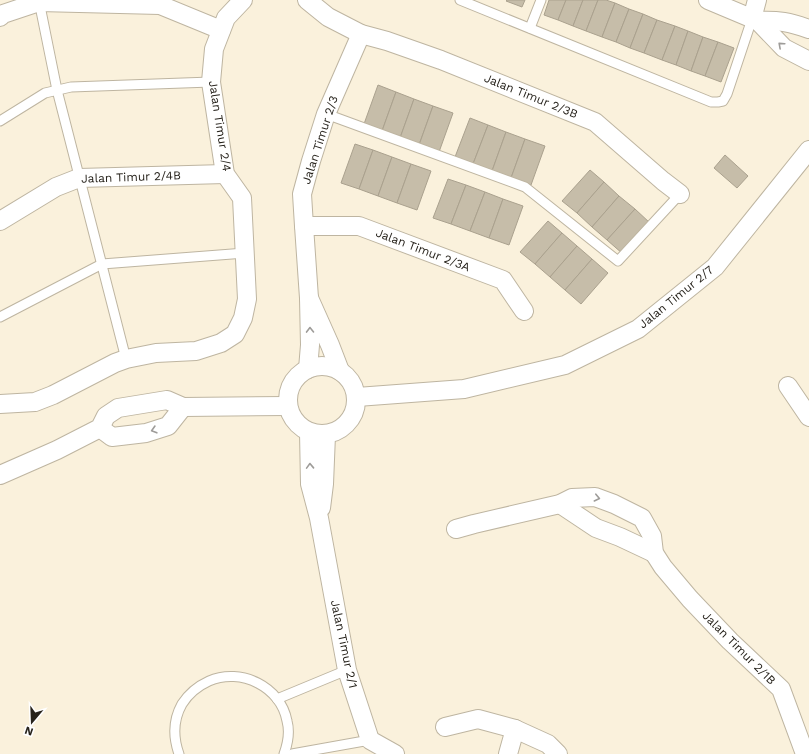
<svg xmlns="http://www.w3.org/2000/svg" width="809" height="754" font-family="'Work Sans',sans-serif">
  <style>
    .building { fill: #c6bda9; stroke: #aaa18e }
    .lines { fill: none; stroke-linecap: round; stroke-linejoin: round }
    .lane-casing { stroke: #beb5a1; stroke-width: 11 }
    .street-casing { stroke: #beb5a1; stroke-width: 20 }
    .lane { stroke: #fff; stroke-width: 9 }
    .street { stroke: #fff; stroke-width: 18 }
    .oneway { stroke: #9e9c99 }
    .labels { text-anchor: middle; stroke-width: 3; stroke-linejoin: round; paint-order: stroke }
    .street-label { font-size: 12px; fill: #27231c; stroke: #fff }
  </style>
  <rect width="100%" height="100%" fill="#faf1dc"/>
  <g class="building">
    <polygon points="507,0 525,0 522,7 506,1"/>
    <polygon points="549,0 566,0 558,20 544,15"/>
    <polygon points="566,0 583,0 573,26 558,20"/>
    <polygon points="583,0 598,0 586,31 573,26"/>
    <polygon points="598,0 606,0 615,3 602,37 586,31"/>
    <polygon points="615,3 629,9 616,42 602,37"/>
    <polygon points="629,9 643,14 630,48 616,42"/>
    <polygon points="643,14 657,20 644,53 630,48"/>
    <polygon points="657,20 675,26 662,60 644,53"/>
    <polygon points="675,26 688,31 676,65 662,60"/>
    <polygon points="688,31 703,37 691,71 676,65"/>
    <polygon points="703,37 718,42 705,76 691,71"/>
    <polygon points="718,42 734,48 721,82 705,76"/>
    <polygon points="378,85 396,92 382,131 364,124"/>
    <polygon points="396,92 414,99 400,138 382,131"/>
    <polygon points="414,99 433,106 419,145 400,138"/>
    <polygon points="433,106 453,113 439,152 419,145"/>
    <polygon points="470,118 488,125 473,164 455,157"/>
    <polygon points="488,125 506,132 492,171 473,164"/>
    <polygon points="506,132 525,139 511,178 492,171"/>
    <polygon points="525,139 545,146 531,185 511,178"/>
    <polygon points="355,144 373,150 359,189 341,183"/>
    <polygon points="373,150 392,157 378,196 359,189"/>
    <polygon points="725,155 748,176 737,188 714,168"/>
    <polygon points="392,157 411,164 397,203 378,196"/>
    <polygon points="411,164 431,171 417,210 397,203"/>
    <polygon points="590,170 604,182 577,213 562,201"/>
    <polygon points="448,179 466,185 451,224 433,218"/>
    <polygon points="604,182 619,196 592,227 577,213"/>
    <polygon points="466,185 485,192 470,231 451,224"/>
    <polygon points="485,192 503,199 489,238 470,231"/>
    <polygon points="619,196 635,209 607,240 592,227"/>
    <polygon points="503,199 523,206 509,245 489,238"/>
    <polygon points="635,209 650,223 623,254 607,240"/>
    <polygon points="548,221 562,233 535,264 520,252"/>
    <polygon points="562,233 577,246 550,277 535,264"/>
    <polygon points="577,246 592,259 565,290 550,277"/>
    <polygon points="592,259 608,273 581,304 565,290"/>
  </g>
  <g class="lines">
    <g class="lane-casing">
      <g id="lane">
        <polyline points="460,0 711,102 718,102 723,101 727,94 752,19"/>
        <polyline points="39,1 57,90 126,359"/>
        <polyline points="530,28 541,0"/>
        <polyline points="326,114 525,187 618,261 680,194"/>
        <polyline points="0,121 45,93 71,87 211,82"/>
        <polyline points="0,317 102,264 245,253"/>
        <polyline points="277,699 347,670"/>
        <path d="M179,754C173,737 173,720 182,704C189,693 198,686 209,681C241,667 281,687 287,721C290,732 288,743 284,754"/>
        <polyline points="292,754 370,740"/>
      </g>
    </g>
    <g class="street-casing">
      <g id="street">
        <polyline points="307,0 328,17 361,34 387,41 441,60 595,122 663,181 680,194"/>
        <polyline points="708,0 758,21 784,48 809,61"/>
        <polyline points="0,17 3,14 39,2 160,5 221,30"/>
        <polyline points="752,19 757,0"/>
        <path d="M758,21C778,20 790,22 809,29"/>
        <polyline points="0,221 56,187 79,178 225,174"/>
        <polyline points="304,226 359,226 503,280 524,311"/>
        <polyline points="309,298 304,226 302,194 311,161 326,114 361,34"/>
        <circle cx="322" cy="400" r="34"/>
        <polyline points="308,369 310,345 309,298 330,345 340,371"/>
        <polyline points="788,386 809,417"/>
        <polyline points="357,397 464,389 565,365 638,329 715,267 809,150"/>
        <polyline points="0,404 35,402 53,395 115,363 126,359 156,353 196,351 221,343 235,334 243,318 247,299 242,198 225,174 211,82 214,49 226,18 243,0"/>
        <polyline points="100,428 112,437 146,433 168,426 183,407"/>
        <polyline points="309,432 310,484 319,518 347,670 370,740 395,754"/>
        <polyline points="0,475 57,450 100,428 106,416 118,408 167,400 183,407 288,406"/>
        <polyline points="560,504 596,528 620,537 654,553"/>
        <polyline points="321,508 324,484 326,435"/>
        <polyline points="456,529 474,524 560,504 572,498 595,497 614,504 642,518 652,536 654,553 663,567 690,599 730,641 781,689 805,754"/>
        <polyline points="445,727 478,719 515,729 548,744 558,754"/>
        <polyline points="508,754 515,729"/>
      </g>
    </g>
    <use href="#lane" class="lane"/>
    <use href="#street" class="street"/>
  </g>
  <defs><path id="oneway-chevron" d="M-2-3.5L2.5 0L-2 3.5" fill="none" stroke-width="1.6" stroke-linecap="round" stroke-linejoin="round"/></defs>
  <g class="oneway">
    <use href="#oneway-chevron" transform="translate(781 45) rotate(-138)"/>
    <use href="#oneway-chevron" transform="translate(310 330) rotate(-91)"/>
    <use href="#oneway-chevron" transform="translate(154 430) rotate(164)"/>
    <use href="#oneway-chevron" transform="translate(310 466) rotate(-92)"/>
    <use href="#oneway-chevron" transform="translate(597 498) rotate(13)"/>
  </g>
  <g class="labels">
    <g class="street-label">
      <text transform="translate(531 96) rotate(22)" y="4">Jalan Timur 2/3B</text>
      <text transform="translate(220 126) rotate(81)" y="4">Jalan Timur 2/4</text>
      <text transform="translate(320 140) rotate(-72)" y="4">Jalan Timur 2/3</text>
      <text transform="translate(131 177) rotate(-2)" y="4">Jalan Timur 2/4B</text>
      <text transform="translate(423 250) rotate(21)" y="4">Jalan Timur 2/3A</text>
      <text transform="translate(676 297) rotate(-39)" y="4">Jalan Timur 2/7</text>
      <text transform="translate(344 644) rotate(78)" y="4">Jalan Timur 2/1</text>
      <text transform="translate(739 648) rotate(45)" y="4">Jalan Timur 2/1B</text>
    </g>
  </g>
  <g transform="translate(32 722) rotate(199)" stroke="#ffffff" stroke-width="3" paint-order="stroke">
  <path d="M0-3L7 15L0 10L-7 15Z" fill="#27231c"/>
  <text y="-6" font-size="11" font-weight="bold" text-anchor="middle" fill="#27231c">N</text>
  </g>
</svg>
